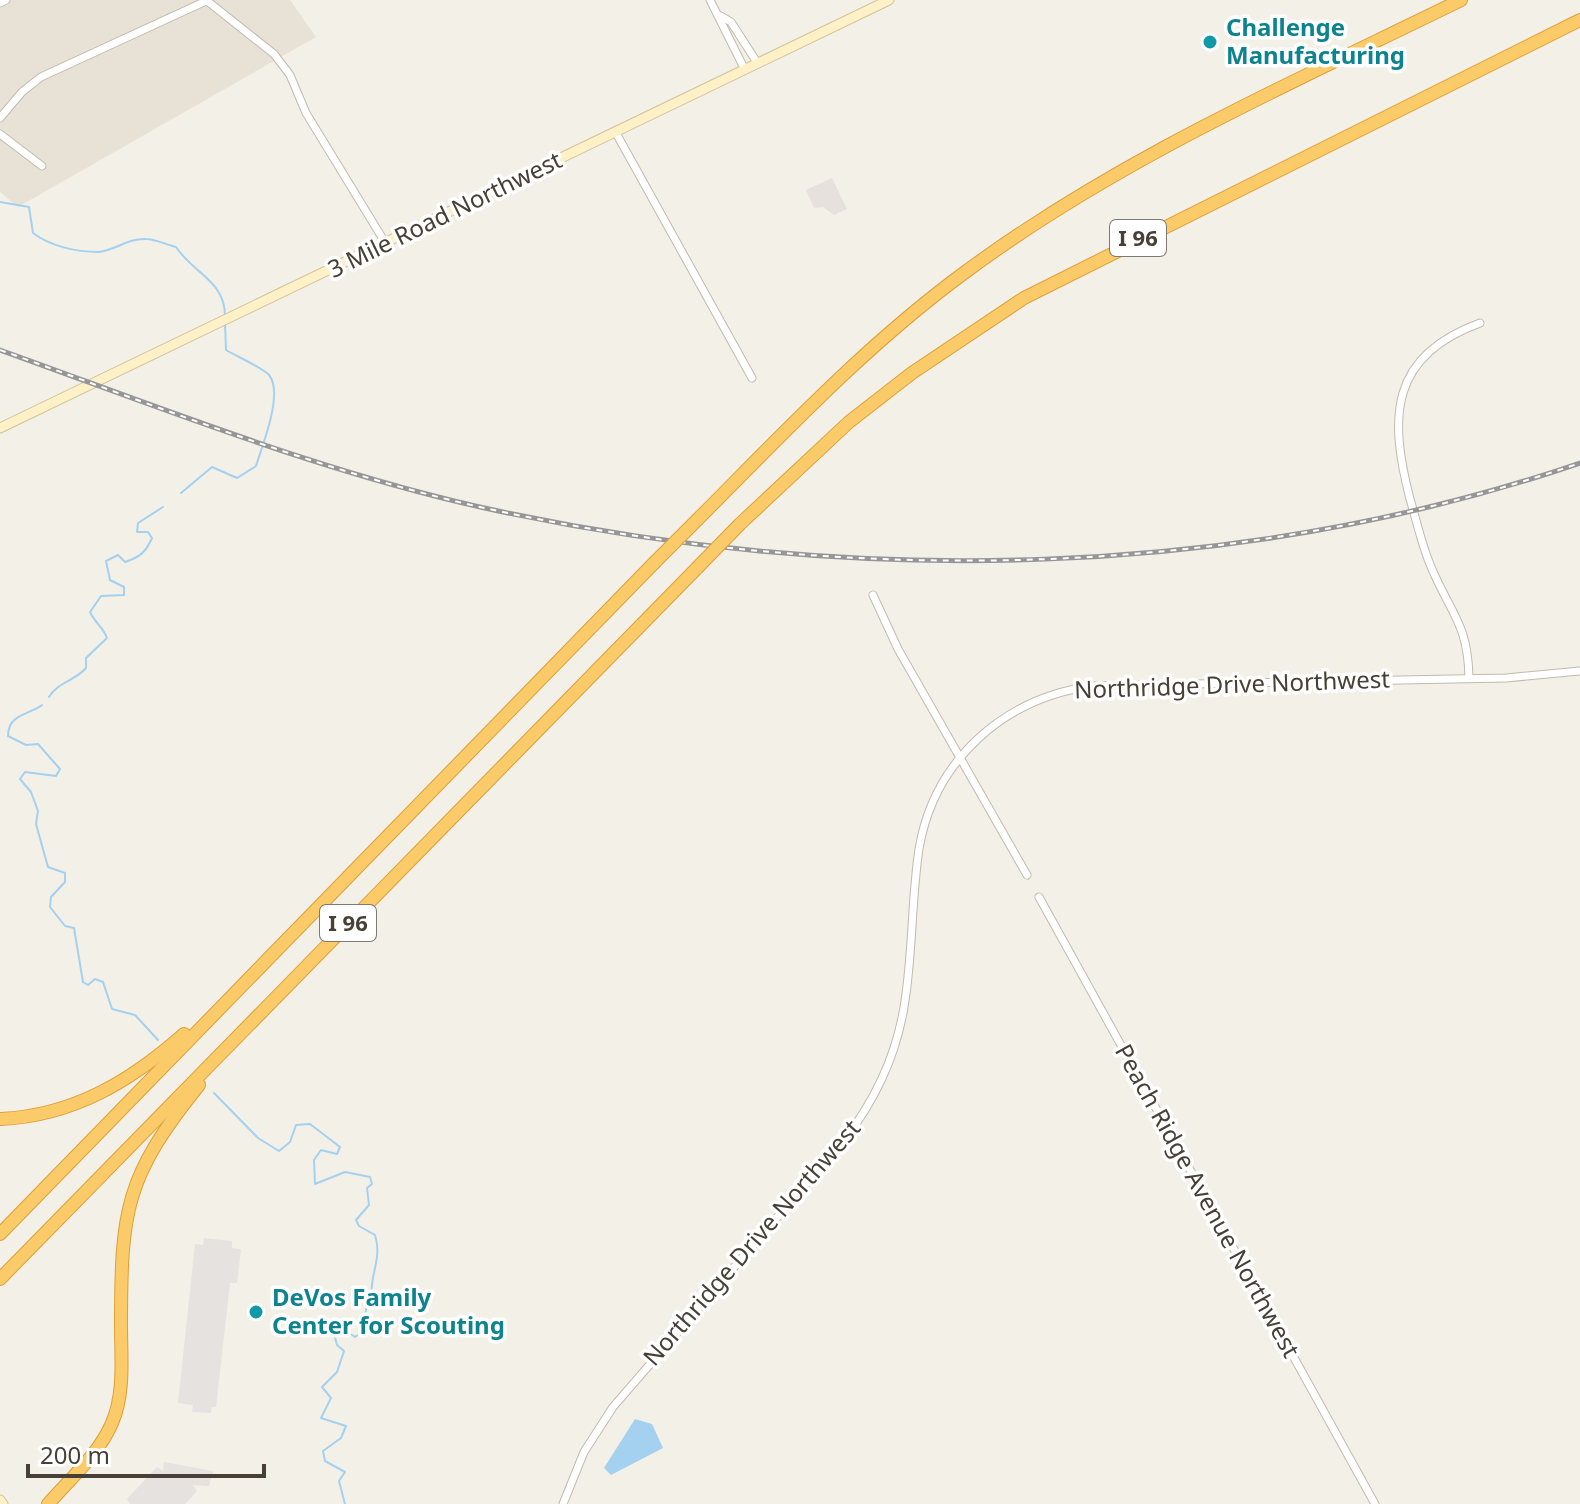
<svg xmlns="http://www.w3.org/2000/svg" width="1580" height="1504" font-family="'Noto Sans',sans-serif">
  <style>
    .residential { fill: #e7e2d5 }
    .industrial { fill: #e6e1dc }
    .parking { fill: #e5e2df }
    .water { fill: #a4d1f0 }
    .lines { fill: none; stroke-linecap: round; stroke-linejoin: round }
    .stream { stroke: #a4d1f0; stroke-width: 2 }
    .minor-casing { stroke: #c2baad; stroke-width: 9 }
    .secondary-casing { stroke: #d3c398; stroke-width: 11 }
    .motorway-casing { stroke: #dc9f39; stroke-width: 14 }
    .minor { stroke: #fff; stroke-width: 7 }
    .secondary { stroke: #fef0c7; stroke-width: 9 }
    .motorway { stroke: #fccb69; stroke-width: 12 }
    .rail-casing { stroke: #969696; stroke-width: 5 }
    .rail { stroke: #fff; stroke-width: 2; stroke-dasharray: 6; stroke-linecap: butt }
    .motorway-bridge-casing { stroke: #dc9f39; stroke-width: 14; stroke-linecap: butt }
    .motorway-bridge { stroke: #fccb69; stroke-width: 12 }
    .culture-dot { fill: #0f9aa8; stroke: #fff; stroke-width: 3 }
    .labels { text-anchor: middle; stroke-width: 7; stroke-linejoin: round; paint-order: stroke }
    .shield { fill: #fff; stroke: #7e7972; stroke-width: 2 }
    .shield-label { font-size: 22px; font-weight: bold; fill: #474036 }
    .culture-label { font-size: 24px; font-weight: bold; fill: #0d838f; stroke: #fff; text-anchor: start }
    .street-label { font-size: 24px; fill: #474036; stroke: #fff }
  </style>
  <rect width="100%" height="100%" fill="#f3f0e7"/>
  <polygon class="residential" points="0,0 290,0 316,37 18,207 0,192"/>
  <polygon class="industrial" points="832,178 847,209 834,215 823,207 814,208 806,190"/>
  <g class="parking">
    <polygon points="204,1238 232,1241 232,1248 241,1249 237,1283 230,1283 216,1407 212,1407 211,1413 192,1412 193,1405 178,1403 195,1244 203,1245"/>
    <polygon points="164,1462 213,1471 209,1486 193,1485 197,1491 185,1504 130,1504 127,1499 157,1467 163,1471"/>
  </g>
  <polygon class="water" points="635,1419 652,1424 663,1448 611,1475 604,1468"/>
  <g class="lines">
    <g class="stream">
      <path d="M0,202L29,207L33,233C50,246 76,252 98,252C114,251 128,238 146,239C156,239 167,245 176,247C194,274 225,281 225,316"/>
      <path d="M181,493L212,467L237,478L256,466C262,446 284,393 269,375C263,368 236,356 226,350L225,323"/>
      <path d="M49,697C59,681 75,681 86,668V658L107,638C103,627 95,623 90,612L101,596L124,595V587L110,580L106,561L118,555L125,562C140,557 146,552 152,538L148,532H137L138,523L163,507"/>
      <path d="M42,705C29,715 8,714 8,736L26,745L38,744L60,769L56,776L25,772L20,779L31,792L38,811L36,824L48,867L65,873V882L51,897L50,907L65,926L74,928L83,982L88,985L95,979L103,982L112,1009L135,1015L158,1040"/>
      <path d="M214,1093L258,1138L279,1151L290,1142L296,1125L310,1124L340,1147L337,1154L321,1150L314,1160L315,1184L345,1172L370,1177L372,1184L367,1188L369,1205L356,1220L359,1226L375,1235C383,1260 368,1276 372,1301L366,1309L364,1331L355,1337L341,1327L333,1330L337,1345L344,1351L337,1372L322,1387L331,1398L321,1418L346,1426L341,1438L323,1451L325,1461L345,1472L339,1481L345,1504"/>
    </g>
    <g class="minor-casing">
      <g id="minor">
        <polyline points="206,0 274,54 290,75 306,113 386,244"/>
        <polyline points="710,0 745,70"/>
        <polyline points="0,3 6,0"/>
        <polyline points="721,16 731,22 758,64"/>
        <polyline points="0,118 22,92 41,77 206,1"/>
        <polyline points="616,133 752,378"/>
        <polyline points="0,134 42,166"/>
        <polyline points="873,595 898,649 1027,875"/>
        <path d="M1469,678C1468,624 1451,614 1432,569C1422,547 1417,522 1410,499C1389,418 1389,356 1480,323"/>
        <polyline points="1039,897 1375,1504"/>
        <path d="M563,1504L584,1452L613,1407L845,1139C875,1100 896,1056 904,1007C913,955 911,902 919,849C934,760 1004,698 1092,686L1506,678L1580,671"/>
      </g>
    </g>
    <g class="secondary-casing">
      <g id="secondary">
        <polyline points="0,428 889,0"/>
        <polyline points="0,1500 3,1504"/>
      </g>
    </g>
    <g class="motorway-casing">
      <g id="motorway">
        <path d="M698,519C783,434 866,345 964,273C1116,160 1292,83 1461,0"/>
        <polyline points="740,524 849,422 912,373 1024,298 1580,20"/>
        <path d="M0,1119C73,1116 131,1081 184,1034"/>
        <polyline points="0,1234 654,563"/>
        <polyline points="0,1279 697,568"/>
        <path d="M48,1504C70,1479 99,1454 112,1423C125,1393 121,1358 121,1326C121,1210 125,1177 199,1085"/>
      </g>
    </g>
    <use href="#minor" class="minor"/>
    <use href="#secondary" class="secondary"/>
    <use href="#motorway" class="motorway"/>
    <g class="rail-casing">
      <path id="rail" d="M0,350C165,409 331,476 503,512C854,586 1238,580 1580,463"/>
    </g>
    <use href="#rail" class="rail"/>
    <g class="motorway-bridge-casing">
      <g id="motorway-bridge">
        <polyline points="654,563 698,519"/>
        <polyline points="697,568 740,524"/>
      </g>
    </g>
    <use href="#motorway-bridge" class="motorway-bridge"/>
  </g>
  <g class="culture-dot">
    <circle cx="1210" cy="42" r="8"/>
    <circle cx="256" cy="1312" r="8"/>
  </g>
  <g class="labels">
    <g class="shield">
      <rect x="1110" y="220" width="56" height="36" rx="6"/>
      <rect x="320" y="905" width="56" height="36" rx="6"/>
    </g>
    <g class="shield-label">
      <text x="1138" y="246">I 96</text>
      <text x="348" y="931">I 96</text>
    </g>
    <g class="culture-label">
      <text x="1226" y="36">Challenge<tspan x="1226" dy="28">Manufacturing</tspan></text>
      <text x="272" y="1306">DeVos Family<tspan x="272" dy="28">Center for Scouting</tspan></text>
    </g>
    <g class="street-label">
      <text transform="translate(445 215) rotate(-26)" y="8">3 Mile Road Northwest</text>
      <text transform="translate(1232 685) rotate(-2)" y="8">Northridge Drive Northwest</text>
      <text transform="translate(1207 1201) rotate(61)" y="8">Peach Ridge Avenue Northwest</text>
      <text transform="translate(752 1243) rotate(-49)" y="8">Northridge Drive Northwest</text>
    </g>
  </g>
  <path d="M28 1464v12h236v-12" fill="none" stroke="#474036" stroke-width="4"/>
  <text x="40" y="1464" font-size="24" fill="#474036" stroke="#ffffff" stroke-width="6" paint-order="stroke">200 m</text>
</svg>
